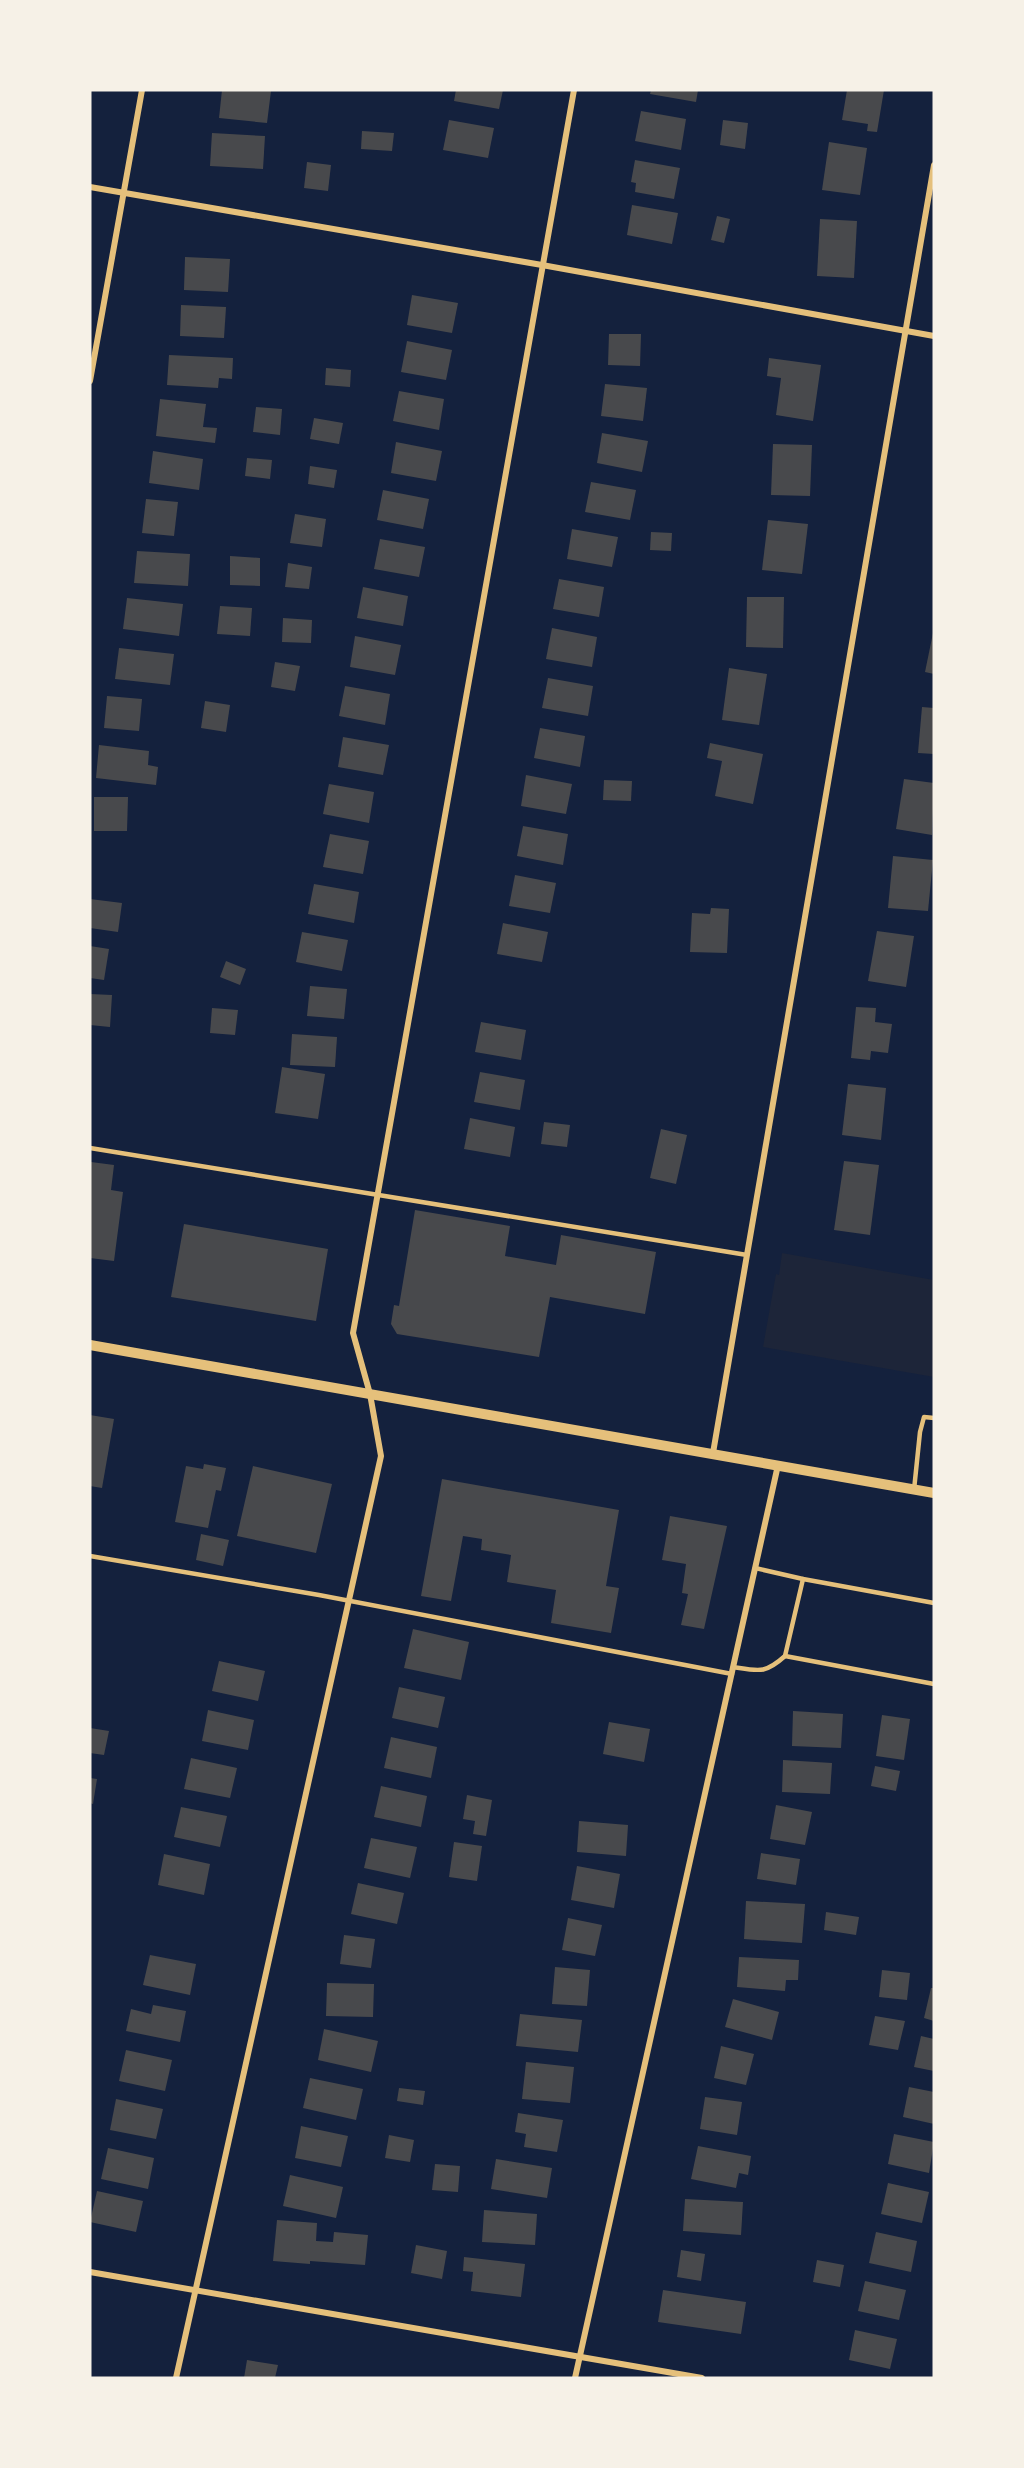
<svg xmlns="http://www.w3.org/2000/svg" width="1024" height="2468" font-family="Signika,sans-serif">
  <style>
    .green { fill: #1d2539 }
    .building { fill: #48494c }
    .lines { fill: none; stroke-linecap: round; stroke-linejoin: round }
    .service { stroke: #e5c07b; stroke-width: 4.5 }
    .minor { stroke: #e5c07b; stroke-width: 6 }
    .tertiary { stroke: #e5c07b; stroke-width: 10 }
  </style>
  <rect width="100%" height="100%" fill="#14213d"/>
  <polygon class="green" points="782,1253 934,1280 934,1377 763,1347 776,1274 779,1275"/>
  <g class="building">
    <polygon points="222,90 271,91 267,123 219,118"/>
    <polygon points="456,90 503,90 499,109 454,101"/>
    <polygon points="651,90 698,90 696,102 650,94"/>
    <polygon points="847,90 884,90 877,132 867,131 868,124 842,120"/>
    <polygon points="641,111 686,119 681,150 635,141"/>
    <polygon points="449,120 494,128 488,158 443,150"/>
    <polygon points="723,120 748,123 745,149 720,145"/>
    <polygon points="362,131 394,133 392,151 361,149"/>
    <polygon points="212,133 265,136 263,169 210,166"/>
    <polygon points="829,142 867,148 860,195 822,190"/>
    <polygon points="635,160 680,168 674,199 635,192 636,183 631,182"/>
    <polygon points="307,162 331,165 328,191 304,188"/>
    <polygon points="632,205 678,213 672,244 627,235"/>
    <polygon points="717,216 730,219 724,243 711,240"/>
    <polygon points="820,219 857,221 854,278 817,276"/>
    <polygon points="185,257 230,259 228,292 184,290"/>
    <polygon points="412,295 458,303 452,333 407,325"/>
    <polygon points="181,305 226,307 224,338 180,336"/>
    <polygon points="609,334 641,334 640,366 608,365"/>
    <polygon points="407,341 452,350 446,380 401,372"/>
    <polygon points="169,355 233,358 232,379 219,378 218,388 167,385"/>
    <polygon points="769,358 821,365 813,421 776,415 781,378 767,376"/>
    <polygon points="326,368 351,370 350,387 325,385"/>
    <polygon points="605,384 647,388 643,421 601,416"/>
    <polygon points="399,391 444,399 439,430 393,421"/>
    <polygon points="160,399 206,404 203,427 217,428 215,443 156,436"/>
    <polygon points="256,407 282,409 280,435 253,432"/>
    <polygon points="314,418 343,423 339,444 310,439"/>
    <polygon points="602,433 648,441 642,472 597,463"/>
    <polygon points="396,442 442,451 436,481 391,473"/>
    <polygon points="773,444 812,445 810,496 771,495"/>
    <polygon points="153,451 203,459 199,490 149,483"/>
    <polygon points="247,458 272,460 270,479 245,476"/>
    <polygon points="310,466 337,470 334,488 308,484"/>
    <polygon points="591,482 636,490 630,520 585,512"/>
    <polygon points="383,490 429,499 423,529 377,520"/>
    <polygon points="146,499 178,502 174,536 142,533"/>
    <polygon points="295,514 326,519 322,547 290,543"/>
    <polygon points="768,520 808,524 802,574 762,570"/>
    <polygon points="572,529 618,537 612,567 567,559"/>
    <polygon points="651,532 672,533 671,551 650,550"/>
    <polygon points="380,539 425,547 419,577 374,569"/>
    <polygon points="137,551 190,554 188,586 134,583"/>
    <polygon points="230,556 260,558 260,586 230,585"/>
    <polygon points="288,563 312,567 309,589 285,587"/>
    <polygon points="559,579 604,587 599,617 553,609"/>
    <polygon points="363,587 408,596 403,626 357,618"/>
    <polygon points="747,597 784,597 783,648 746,647"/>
    <polygon points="127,598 183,604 179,636 123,629"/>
    <polygon points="220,606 252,608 250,636 217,634"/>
    <polygon points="283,618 312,620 311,643 282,642"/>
    <polygon points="552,628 597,637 592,667 546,659"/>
    <polygon points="933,633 934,633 934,674 925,672"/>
    <polygon points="355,636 401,645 395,675 350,667"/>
    <polygon points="119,648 174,654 170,685 115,679"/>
    <polygon points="275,662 300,666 295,691 271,687"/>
    <polygon points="729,668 767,674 759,725 722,720"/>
    <polygon points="548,678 593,686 588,716 542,708"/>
    <polygon points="345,686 390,694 385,725 339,716"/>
    <polygon points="107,696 142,699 139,731 104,728"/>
    <polygon points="205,701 230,705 226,732 201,728"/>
    <polygon points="922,707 934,708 934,754 918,753"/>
    <polygon points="540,728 585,736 580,767 534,758"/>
    <polygon points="343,737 389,745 383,775 338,767"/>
    <polygon points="710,743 763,754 753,804 715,796 722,761 707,758"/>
    <polygon points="99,745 149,751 148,765 158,767 156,785 96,778"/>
    <polygon points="526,775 572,784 566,814 521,806"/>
    <polygon points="904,779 934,783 932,835 896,829"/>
    <polygon points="604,780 632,781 631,801 603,800"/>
    <polygon points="329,784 374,792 369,823 323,814"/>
    <polygon points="94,797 128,797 127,831 94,831"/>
    <polygon points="523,826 568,834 563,865 517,856"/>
    <polygon points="330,834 369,841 363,874 323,867"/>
    <polygon points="893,856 933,860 928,911 888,908"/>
    <polygon points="515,875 556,883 550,913 509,906"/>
    <polygon points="314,884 359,892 354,923 308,914"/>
    <polygon points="90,899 122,903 118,932 90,928"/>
    <polygon points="711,908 729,909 727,953 690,952 692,913 710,914"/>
    <polygon points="503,923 548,932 542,962 497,954"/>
    <polygon points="877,931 914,936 906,987 868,981"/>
    <polygon points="302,932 348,940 342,971 296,962"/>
    <polygon points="90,946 109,949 104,980 90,978"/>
    <polygon points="226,961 246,969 240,985 220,977"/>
    <polygon points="310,986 347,989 344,1019 307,1016"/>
    <polygon points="90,994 112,995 110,1027 90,1025"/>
    <polygon points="856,1007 876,1008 875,1022 892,1024 888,1053 871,1051 870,1060 851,1058"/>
    <polygon points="212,1008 238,1010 235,1035 210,1033"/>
    <polygon points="481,1022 526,1030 521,1060 475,1052"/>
    <polygon points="292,1034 337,1037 335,1067 290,1065"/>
    <polygon points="282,1067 325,1074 318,1119 275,1113"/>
    <polygon points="480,1072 525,1080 520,1110 474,1102"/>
    <polygon points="848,1084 886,1088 881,1140 842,1135"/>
    <polygon points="470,1118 515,1127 510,1157 464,1149"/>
    <polygon points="544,1122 570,1125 567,1147 541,1144"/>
    <polygon points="661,1129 687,1135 676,1184 650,1178"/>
    <polygon points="844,1161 879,1165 870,1235 834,1230"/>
    <polygon points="91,1162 114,1165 111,1190 123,1192 114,1261 90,1258"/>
    <polygon points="415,1210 510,1226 505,1256 556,1265 561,1235 656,1252 645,1314 550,1297 539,1357 397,1334 391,1324 394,1305 399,1306"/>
    <polygon points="184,1224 328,1249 316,1321 171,1297"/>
    <polygon points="90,1415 114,1419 102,1488 90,1486"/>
    <polygon points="204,1464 226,1468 221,1491 216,1490 208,1528 175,1522 186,1466 203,1469"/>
    <polygon points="253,1466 332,1484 316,1553 237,1536"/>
    <polygon points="442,1479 619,1510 606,1586 619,1588 611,1633 551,1623 556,1590 507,1582 511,1555 481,1550 482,1539 463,1536 451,1601 421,1596"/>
    <polygon points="670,1516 727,1526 704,1629 681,1625 688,1594 682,1593 686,1564 662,1560"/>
    <polygon points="201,1534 229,1540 223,1566 196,1560"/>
    <polygon points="413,1629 469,1642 461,1680 404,1668"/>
    <polygon points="219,1661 265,1671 258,1701 212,1691"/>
    <polygon points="399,1687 445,1697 438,1728 392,1718"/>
    <polygon points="208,1710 254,1720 248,1750 202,1741"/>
    <polygon points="793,1711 843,1714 841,1748 792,1746"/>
    <polygon points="882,1715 910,1719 904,1760 876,1756"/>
    <polygon points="609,1722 650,1729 644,1762 603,1754"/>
    <polygon points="90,1728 109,1731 104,1755 90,1753"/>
    <polygon points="391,1737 437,1747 431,1778 384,1768"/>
    <polygon points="191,1758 237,1768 230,1798 184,1789"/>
    <polygon points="783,1760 832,1763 830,1794 782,1792"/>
    <polygon points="875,1766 900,1771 896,1791 871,1786"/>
    <polygon points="90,1778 97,1779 93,1804 90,1803"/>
    <polygon points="381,1786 427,1796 421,1827 374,1817"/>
    <polygon points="467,1795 492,1800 486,1836 473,1834 475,1821 463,1819"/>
    <polygon points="776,1805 812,1812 805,1845 770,1839"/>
    <polygon points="181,1807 227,1816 220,1847 174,1837"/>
    <polygon points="579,1821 628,1825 626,1856 577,1852"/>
    <polygon points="371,1838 417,1847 410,1878 364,1868"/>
    <polygon points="454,1842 482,1846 477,1881 449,1877"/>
    <polygon points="761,1853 800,1859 796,1885 757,1879"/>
    <polygon points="164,1854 210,1864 204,1895 158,1885"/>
    <polygon points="577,1866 620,1874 614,1908 571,1900"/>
    <polygon points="358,1883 404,1893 397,1924 351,1914"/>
    <polygon points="746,1901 805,1904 802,1943 744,1939"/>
    <polygon points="826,1912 859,1917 856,1935 824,1930"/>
    <polygon points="568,1918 602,1925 595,1956 562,1950"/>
    <polygon points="344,1935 375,1939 371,1968 340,1964"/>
    <polygon points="150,1955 196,1964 190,1995 143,1985"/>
    <polygon points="739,1957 799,1960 798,1980 786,1980 785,1991 737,1987"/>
    <polygon points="555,1967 590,1970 587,2006 552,2004"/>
    <polygon points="882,1970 910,1973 907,2000 879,1997"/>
    <polygon points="327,1983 374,1984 373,2017 326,2016"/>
    <polygon points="931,1988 934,1988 934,2021 924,2018"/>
    <polygon points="733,1999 779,2012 772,2040 725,2027"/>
    <polygon points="153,2005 186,2011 180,2042 126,2031 131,2009 151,2014"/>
    <polygon points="520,2014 582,2020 578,2052 516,2046"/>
    <polygon points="875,2016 905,2021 898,2050 869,2045"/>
    <polygon points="324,2029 378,2041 371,2072 318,2060"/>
    <polygon points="921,2036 934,2039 934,2071 914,2067"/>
    <polygon points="721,2046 754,2054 746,2085 714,2078"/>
    <polygon points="126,2050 172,2060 165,2091 119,2081"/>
    <polygon points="526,2062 574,2067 570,2103 522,2099"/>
    <polygon points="310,2078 363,2089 356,2120 303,2108"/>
    <polygon points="909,2087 934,2092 934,2124 903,2117"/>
    <polygon points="399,2088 425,2091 423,2105 397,2101"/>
    <polygon points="705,2097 742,2102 737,2135 700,2129"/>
    <polygon points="116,2099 163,2109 156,2139 110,2130"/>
    <polygon points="518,2113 563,2120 557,2152 524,2147 526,2134 515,2132"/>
    <polygon points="301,2126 348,2136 341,2167 295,2158"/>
    <polygon points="894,2134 934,2142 929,2173 888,2164"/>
    <polygon points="389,2135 414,2140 410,2162 385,2158"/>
    <polygon points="698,2146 751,2156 748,2175 739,2173 736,2188 691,2179"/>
    <polygon points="108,2148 154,2158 148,2189 101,2179"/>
    <polygon points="496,2159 552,2168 547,2198 491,2189"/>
    <polygon points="435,2164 460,2166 458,2192 432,2190"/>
    <polygon points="290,2175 343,2187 336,2218 283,2206"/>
    <polygon points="888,2183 929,2192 922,2223 881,2214"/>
    <polygon points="97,2191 143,2201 136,2232 90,2222"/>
    <polygon points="685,2199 743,2202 741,2235 683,2231"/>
    <polygon points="484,2210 537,2214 535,2245 482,2242"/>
    <polygon points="277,2220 317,2223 316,2241 333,2242 334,2232 368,2235 365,2265 310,2261 310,2264 273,2261"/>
    <polygon points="876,2232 917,2241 911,2272 869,2263"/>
    <polygon points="416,2245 447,2251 442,2279 411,2273"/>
    <polygon points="681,2250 705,2254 701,2281 677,2277"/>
    <polygon points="464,2257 525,2264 521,2297 471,2291 473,2272 463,2271"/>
    <polygon points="817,2260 844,2265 840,2287 813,2282"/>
    <polygon points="865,2281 906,2290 899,2320 858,2311"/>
    <polygon points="663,2290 746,2302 741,2334 658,2322"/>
    <polygon points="855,2330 897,2339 890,2369 849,2360"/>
    <polygon points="247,2360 278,2365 275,2378 244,2378"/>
  </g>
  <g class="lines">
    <g class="service">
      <polyline points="90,1148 747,1255"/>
      <polyline points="914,1490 920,1432 924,1417 934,1418"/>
      <polyline points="90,1556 319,1595 732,1674"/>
      <polyline points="755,1568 803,1579 934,1603"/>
      <polyline points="785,1656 934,1684"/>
      <path d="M733,1667C759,1671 765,1674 785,1656L803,1579"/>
    </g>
    <g class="minor">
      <polyline points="90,187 542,265 934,336"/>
      <polyline points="90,381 142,90"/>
      <polyline points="713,1453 934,165"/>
      <polyline points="90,2272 702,2378"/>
      <polyline points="176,2378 381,1456 370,1394 353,1333 574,90"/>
      <polyline points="575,2378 778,1465"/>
    </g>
    <polyline class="tertiary" points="90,1345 934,1493"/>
  </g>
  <rect width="1024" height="2468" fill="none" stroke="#f6f1e7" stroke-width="183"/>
</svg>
